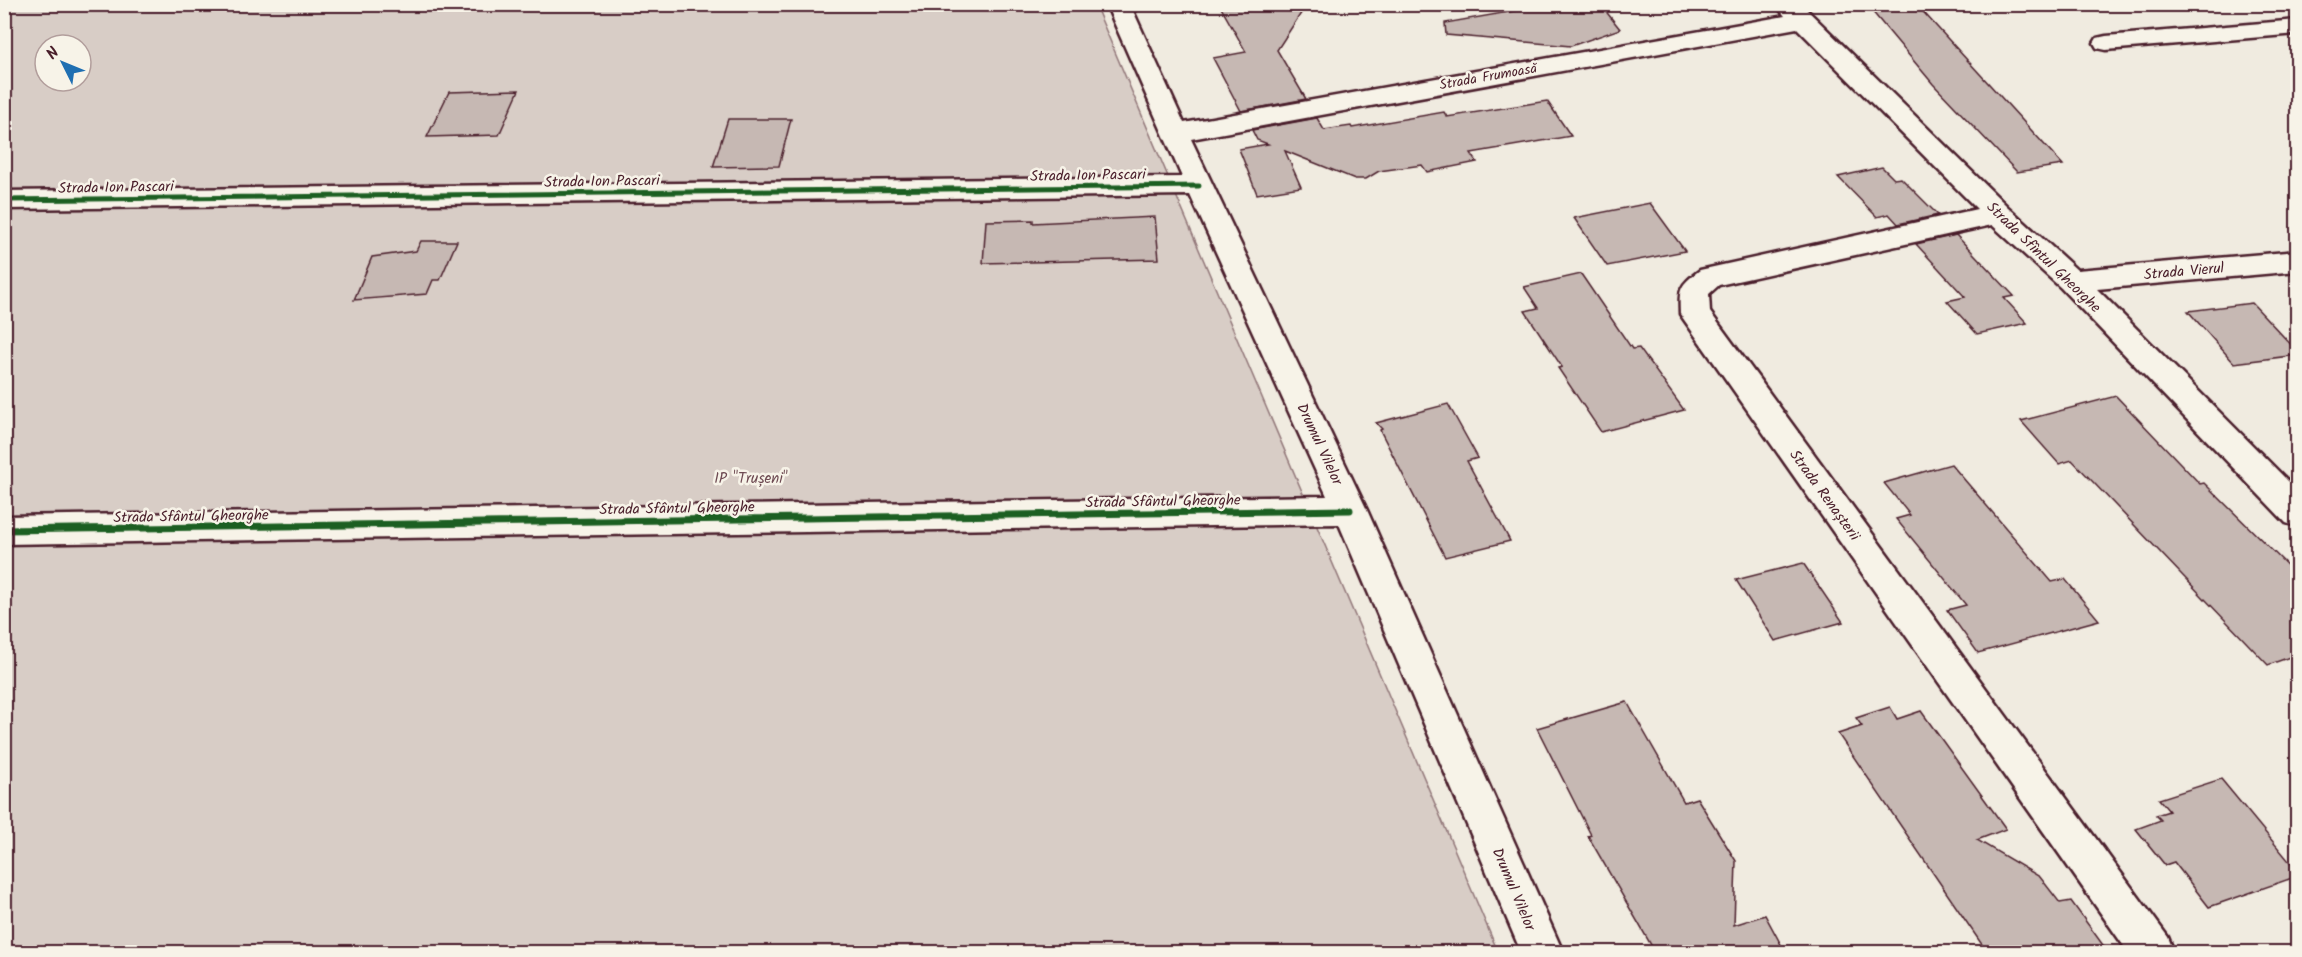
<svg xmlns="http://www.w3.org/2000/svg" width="2302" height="957" font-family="Kalam,sans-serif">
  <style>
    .green { fill: #d8cdc6; stroke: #917678; stroke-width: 1.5; fill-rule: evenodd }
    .building { fill: #c6b8b3; stroke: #4a1f2b; stroke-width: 1.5 }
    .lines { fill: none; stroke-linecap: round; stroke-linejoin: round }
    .street-casing { stroke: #4a1f2b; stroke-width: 5 }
    .street { fill: #f7f3e8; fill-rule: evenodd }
    .cycleway-far1-casing { stroke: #f7f3e8; stroke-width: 8 }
    .cycleway-casing { stroke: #f7f3e8; stroke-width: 10 }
    .cycleway-far1 { stroke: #1b5e20; stroke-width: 5 }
    .cycleway { stroke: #1b5e20; stroke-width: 7 }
    .labels { text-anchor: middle; stroke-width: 5; stroke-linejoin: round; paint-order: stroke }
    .far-street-label { font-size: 14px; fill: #4a1f2b; stroke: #f7f3e8 }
    .street-label { font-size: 15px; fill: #4a1f2b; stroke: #f7f3e8 }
    .park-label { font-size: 15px; fill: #6e4a52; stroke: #f7f3e8 }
  </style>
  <rect width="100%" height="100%" fill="#f0ebe0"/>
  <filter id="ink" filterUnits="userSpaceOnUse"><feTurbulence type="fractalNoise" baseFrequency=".0167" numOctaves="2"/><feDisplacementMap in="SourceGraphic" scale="12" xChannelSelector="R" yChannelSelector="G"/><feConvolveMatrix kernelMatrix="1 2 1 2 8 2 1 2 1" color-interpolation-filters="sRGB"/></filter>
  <g filter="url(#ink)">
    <path class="green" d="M5,4L1095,5L1498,952H5ZM45,45H81V81H45Z"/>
    <g class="building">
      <polygon points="1219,4 1307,4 1277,50 1306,99 1241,111 1213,58 1246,52"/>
      <polygon points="1554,4 1600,4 1620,29 1571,46 1446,35 1445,23"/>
      <polygon points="1866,4 1916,4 2063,165 2017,172 1933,84"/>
      <polygon points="519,90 499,135 427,137 449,92"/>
      <polygon points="1547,101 1571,136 1471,153 1477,162 1427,172 1422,165 1379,171 1366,179 1355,179 1285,151 1301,187 1257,194 1239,149 1268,144 1257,140 1252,130 1317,118 1324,130 1351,126 1352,128 1444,112 1447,117"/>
      <polygon points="728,119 791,119 779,166 713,167"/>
      <polygon points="1882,167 1894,179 1901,178 1938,215 1898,224 1889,214 1877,217 1838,177"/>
      <polygon points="1650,203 1685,251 1607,266 1574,218"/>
      <polygon points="1155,217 1159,259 983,263 986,221 1033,220 1033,223"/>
      <polygon points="1956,235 2014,296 2004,298 2027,323 1977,334 1947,301 1965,297 1916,244"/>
      <polygon points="421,241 457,241 440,280 433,280 427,294 354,300 372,257 416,251"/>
      <polygon points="1581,274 1632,349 1639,348 1684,410 1601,432 1558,368 1562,367 1525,311 1538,308 1524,287"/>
      <polygon points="2252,303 2298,352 2298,355 2234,363 2188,311"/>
      <polygon points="2116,396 2200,484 2204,483 2298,576 2298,654 2268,665 2072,460 2059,464 2021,421"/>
      <polygon points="1448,404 1478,458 1467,461 1510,541 1445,557 1380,430 1382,429 1376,423"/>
      <polygon points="1951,464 2052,582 2065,579 2099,620 1978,653 1947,610 1966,605 1896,519 1910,515 1884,483"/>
      <polygon points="1803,563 1843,622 1775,641 1736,580"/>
      <polygon points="1627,702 1684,802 1697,798 1736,861 1734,925 1765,915 1785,952 1655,952 1588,836 1591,835 1537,728"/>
      <polygon points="1890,707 1897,719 1921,711 2006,829 1977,840 2040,877 2060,903 2071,901 2108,952 1987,952 1838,734 1862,726 1856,718"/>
      <polygon points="2221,779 2298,872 2298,876 2209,907 2174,862 2165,865 2136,829 2161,820 2156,815 2169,811 2159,799"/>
    </g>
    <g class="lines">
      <g class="street-casing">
        <g id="street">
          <path d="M1106,4H1130L1184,123L1785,16L1775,4H1801L2008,207L2077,270L2298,251V271L2097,289L2298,491V527L2286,523L2061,288L1992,225L1719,285L1709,294L1710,312L2168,937L2174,952H2128L1680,314C1679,288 1679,286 1700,270L1977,209L1797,28L1191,139L1367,510L1563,952H1521L1339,524L4,544V516L1327,496L1190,195L4,209V191L1182,177Z"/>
          <polygon points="2298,20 2298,34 2106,50 2097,48 2094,43 2097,38 2106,36"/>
        </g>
      </g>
      <use href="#street" class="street"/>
      <g class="cycleway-far1-casing">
        <polyline id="cycleway-far1" points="4,200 1199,186"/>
      </g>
      <g class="cycleway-casing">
        <polyline id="cycleway" points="4,530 1350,510"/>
      </g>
      <use href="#cycleway-far1" class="cycleway-far1"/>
      <use href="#cycleway" class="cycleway"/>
    </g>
  </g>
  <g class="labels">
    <g class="far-street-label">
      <text transform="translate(1488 76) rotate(-10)" y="5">Strada Frumoasă</text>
    </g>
    <g class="street-label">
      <text transform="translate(1088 175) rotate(-1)" y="5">Strada Ion Pascari</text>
      <text transform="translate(602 181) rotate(-1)" y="5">Strada Ion Pascari</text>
      <text transform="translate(116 187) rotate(-1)" y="5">Strada Ion Pascari</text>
      <text transform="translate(2044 257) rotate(44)" y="5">Strada Sfîntul Gheorghe</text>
      <text transform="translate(2184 271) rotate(-5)" y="5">Strada Vierul</text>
      <text transform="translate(1320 444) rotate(65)" y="5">Drumul Vilelor</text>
      <text transform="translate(1825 495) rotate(54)" y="5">Strada Renașterii</text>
      <text transform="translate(1163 501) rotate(-1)" y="5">Strada Sfântul Gheorghe</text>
      <text transform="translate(677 508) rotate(-1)" y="5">Strada Sfântul Gheorghe</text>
      <text transform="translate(191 516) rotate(-1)" y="5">Strada Sfântul Gheorghe</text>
      <text transform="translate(1514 889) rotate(67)" y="5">Drumul Vilelor</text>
    </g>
    <g class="park-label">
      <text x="751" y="483">IP "Trușeni"</text>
    </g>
  </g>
  <rect width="2302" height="957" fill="none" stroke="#f7f3e8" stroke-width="24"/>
  <rect x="12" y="12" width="2278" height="933" fill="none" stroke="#4a1f2b" stroke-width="2" filter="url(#ink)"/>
  <g transform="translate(63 63) rotate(313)"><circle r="28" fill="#f7f3e8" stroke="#b29e9c" stroke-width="1.5"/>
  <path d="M0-4.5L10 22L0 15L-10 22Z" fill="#1f6fb2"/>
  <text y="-9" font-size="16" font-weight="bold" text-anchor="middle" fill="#4a1f2b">N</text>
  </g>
</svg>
